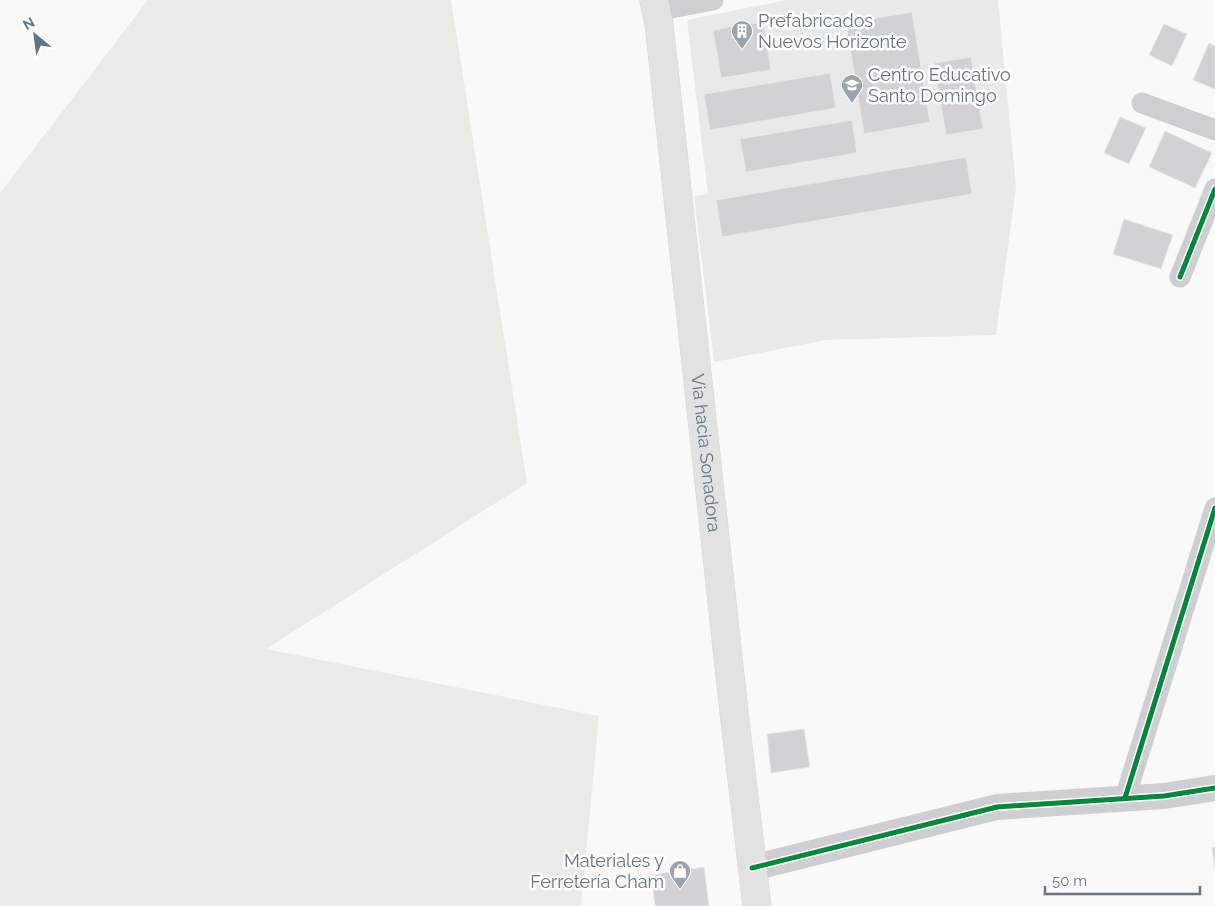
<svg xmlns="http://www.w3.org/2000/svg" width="1215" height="906" font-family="Raleway,sans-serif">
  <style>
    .built { fill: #e8e9e9 }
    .green { fill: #e8ebe6 }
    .building { fill: #d0d2d3; stroke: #e8e8e8 }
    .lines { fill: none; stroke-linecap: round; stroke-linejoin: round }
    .secondary-casing { stroke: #d5d6d7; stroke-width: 29 }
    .minor { stroke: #cecfd0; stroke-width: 21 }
    .tertiary { stroke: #cecfd0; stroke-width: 26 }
    .secondary { stroke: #e1e2e2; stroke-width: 28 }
    .cycleway-casing { stroke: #fff; stroke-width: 8 }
    .cycleway { stroke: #00873e; stroke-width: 5 }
    .labels { text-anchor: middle; stroke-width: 5; stroke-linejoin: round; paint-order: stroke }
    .poi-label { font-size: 18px; fill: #657683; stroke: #fff; text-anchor: start }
    .street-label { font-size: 18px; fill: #657683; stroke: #fff }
  </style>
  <rect width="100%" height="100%" fill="#f9f9f9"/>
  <polygon class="built" points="787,0 998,0 1016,187 996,335 826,340 714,362 694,196 708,194 687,20"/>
  <polygon class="green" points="148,0 451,0 527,483 266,649 599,716 581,906 0,906 0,193"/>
  <g class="building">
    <polygon points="912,12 930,122 864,134 846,23"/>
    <polygon points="763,22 771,70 721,78 713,30"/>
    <polygon points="1164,24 1187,34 1172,66 1149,55"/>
    <polygon points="1209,43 1215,46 1215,89 1193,80"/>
    <polygon points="971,57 983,129 946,135 934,63"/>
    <polygon points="830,73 836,108 710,130 704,94"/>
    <polygon points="1120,117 1146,128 1129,164 1104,153"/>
    <polygon points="852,120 857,153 746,172 740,139"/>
    <polygon points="1165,131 1212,153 1195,188 1149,167"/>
    <polygon points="966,157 972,194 722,237 716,200"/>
    <polygon points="1124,219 1173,235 1161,269 1113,254"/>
    <polygon points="804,729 810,767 771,773 767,734"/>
    <polygon points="1215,847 1215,872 1212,848"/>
    <polygon points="704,867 709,906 655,906 651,875"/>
  </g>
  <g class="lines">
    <g class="secondary-casing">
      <g id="secondary">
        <path id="s1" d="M654,0L659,24L734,712L757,906"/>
      </g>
    </g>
    <g class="minor">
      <polyline points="656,11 713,0"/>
      <polyline points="1142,103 1215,130"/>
      <polyline points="1180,277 1215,189"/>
      <polyline points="1125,798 1215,508"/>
    </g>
    <polyline class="tertiary" points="752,868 997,807 1164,796 1215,788"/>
    <use href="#secondary" class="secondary"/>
    <g class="cycleway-casing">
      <g id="cycleway">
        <polyline points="1180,277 1215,189"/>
        <polyline points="1125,798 1215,508"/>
        <polyline points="752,868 997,807 1164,796 1215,788"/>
      </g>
    </g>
    <use href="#cycleway" class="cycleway"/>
  </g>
  <defs>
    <g id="building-pin" transform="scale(1.125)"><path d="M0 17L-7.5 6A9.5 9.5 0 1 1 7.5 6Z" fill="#99a4ac" stroke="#fff"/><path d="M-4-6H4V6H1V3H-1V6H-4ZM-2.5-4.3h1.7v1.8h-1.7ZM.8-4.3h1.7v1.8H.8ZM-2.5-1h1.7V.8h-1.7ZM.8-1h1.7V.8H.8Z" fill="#fff"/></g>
    <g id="school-pin" transform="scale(1.125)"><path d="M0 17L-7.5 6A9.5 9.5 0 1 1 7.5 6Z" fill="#99a4ac" stroke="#fff"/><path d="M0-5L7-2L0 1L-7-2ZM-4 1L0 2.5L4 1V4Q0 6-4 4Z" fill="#fff"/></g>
    <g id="shop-pin" transform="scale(1.125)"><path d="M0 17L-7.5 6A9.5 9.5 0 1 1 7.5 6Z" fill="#99a4ac" stroke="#fff"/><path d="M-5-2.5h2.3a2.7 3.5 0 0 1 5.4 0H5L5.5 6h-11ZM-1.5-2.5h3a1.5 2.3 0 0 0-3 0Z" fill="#fff"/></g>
  </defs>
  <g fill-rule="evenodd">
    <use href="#building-pin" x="742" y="31"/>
    <use href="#school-pin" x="852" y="85"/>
    <use href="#shop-pin" x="680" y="871"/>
  </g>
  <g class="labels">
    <g class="poi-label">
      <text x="758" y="27">Prefabricados<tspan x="758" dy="21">Nuevos Horizonte</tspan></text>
      <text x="868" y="81">Centro Educativo<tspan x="868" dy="21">Santo Domingo</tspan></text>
      <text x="664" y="867" text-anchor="end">Materiales y<tspan x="664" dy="21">Ferretería Cham</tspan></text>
    </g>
    <g class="street-label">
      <text dy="6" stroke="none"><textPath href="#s1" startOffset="456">Via hacia Sonadora</textPath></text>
    </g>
  </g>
  <g transform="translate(35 35) rotate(331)" stroke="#ffffff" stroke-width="4" paint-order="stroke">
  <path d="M0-4L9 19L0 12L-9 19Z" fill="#657683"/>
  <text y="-8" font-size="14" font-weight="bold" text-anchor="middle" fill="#657683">N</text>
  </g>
  <path d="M1045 886v8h155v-8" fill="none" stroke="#657683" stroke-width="2.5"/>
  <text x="1052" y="886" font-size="15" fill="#657683" stroke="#ffffff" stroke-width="4" paint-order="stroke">50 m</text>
</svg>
